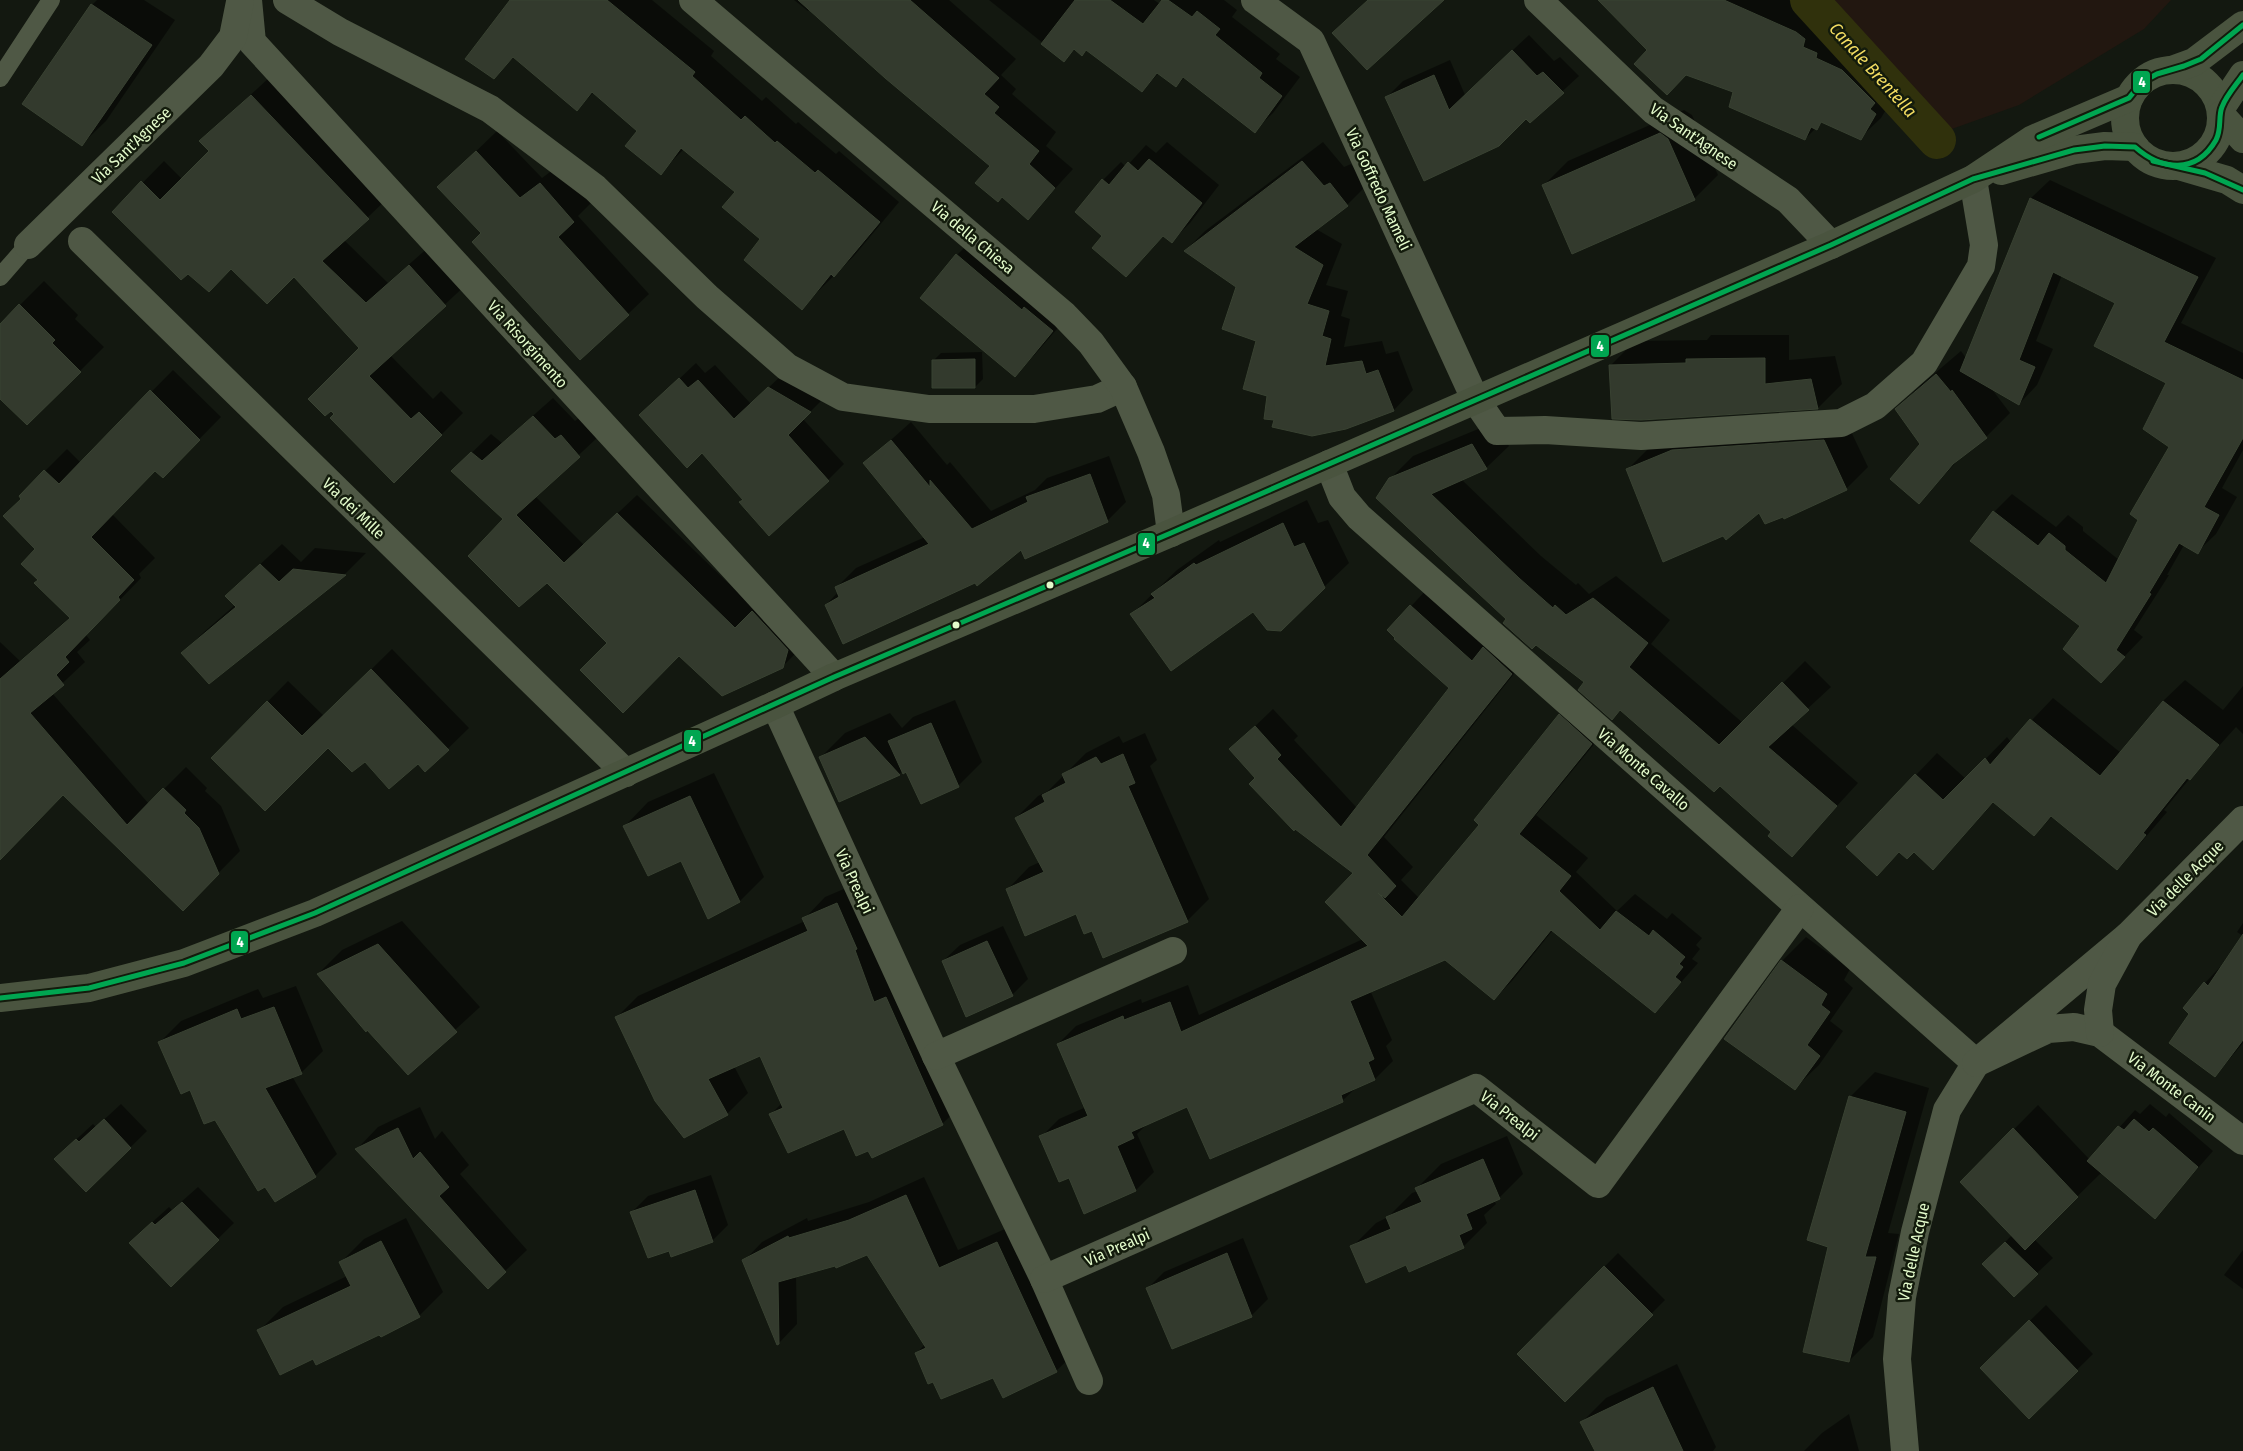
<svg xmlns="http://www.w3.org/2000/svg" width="2243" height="1451" font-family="'Fira Sans Condensed',sans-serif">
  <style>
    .green { fill: #221710 }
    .shadow { fill: #0007 }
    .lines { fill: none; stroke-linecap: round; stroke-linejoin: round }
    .canal { stroke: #30310c; stroke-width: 38 }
    .building { fill: #333a2d; stroke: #394232 }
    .service { stroke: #4f5845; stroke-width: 18 }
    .minor { stroke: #4f5845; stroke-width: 28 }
    .secondary { stroke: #4a543f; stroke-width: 28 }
    .bus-1-casing { stroke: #131b0c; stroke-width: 9 }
    .bus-1 { stroke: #00a651; stroke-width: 5 }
    .bus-dot { fill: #e3fbcb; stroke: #131b0c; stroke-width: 2 }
    .labels { text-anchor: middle; stroke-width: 5; stroke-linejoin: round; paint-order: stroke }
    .street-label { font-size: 16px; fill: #e3fbcb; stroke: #131b0c }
    .water-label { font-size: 18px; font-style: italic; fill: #f2dc61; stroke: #131b0c }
    .line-badge { stroke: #131b0c; stroke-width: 2 }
    .badge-label { font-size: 14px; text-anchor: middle; font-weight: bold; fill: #fff }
  </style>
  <rect width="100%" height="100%" fill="#131810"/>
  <polygon class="green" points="1829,0 2171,0 2144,29 2019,105 1949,130"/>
  <g class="shadow">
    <polygon points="97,0 144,0 175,20 106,121 82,144 92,5"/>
    <polygon points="512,0 652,0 714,51 711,56 762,101 766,97 796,124 798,122 836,154 839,151 899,202 854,256 801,308 736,192 684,149 660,173 638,131 594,92 577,109 515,56 494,77"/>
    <polygon points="794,0 949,0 1016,59 1001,75 1016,89 1012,94 1056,132 1046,146 1073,169 1028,218 992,166 810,9 808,11"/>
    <polygon points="989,0 1154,0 1160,4 1163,0 1224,0 1237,10 1232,17 1280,54 1276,59 1300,77 1273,113 1254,131 1185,77 1176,86 1159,73 1142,90 1087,49 1082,54 1075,49 1064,60"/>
    <polygon points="1600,0 1789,0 1825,18 1822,27 1837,33 1836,37 1863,50 1894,82 1889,88 1896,93 1881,118 1860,138 1823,121 1805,139 1735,91 1649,50"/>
    <polygon points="1529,35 1554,61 1560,57 1579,76 1530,121 1526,118 1498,145 1387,97 1403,81 1450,60 1465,95"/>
    <polygon points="273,74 389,197 344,240 388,283 431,245 467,284 390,355 433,399 441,391 463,413 441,435 336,414 361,348 294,276 231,268 114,212 164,161 182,179 210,151 201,141"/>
    <polygon points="1684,110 1692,115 1718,175 1694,199 1544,185 1568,161"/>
    <polygon points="497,131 542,178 562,163 594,200 578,216 649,294 628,314 482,233 439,187"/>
    <polygon points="1167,142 1219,185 1190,223 1172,241 1164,235 1126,276 1104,236 1103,180 1121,162 1126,167 1146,145 1156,153"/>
    <polygon points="1323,142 1344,167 1351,164 1367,185 1347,205 1316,229 1342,244 1326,285 1348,291 1341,316 1350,319 1344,347 1382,341 1386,354 1398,351 1413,390 1394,410 1346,428 1275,419 1257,340 1237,286 1186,250 1205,231"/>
    <polygon points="2050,180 2216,258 2181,323 2243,353 2243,450 2222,488 2237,497 2216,534 2197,552 2184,545 2167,575 2169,575 2134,630 2143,637 2101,681 2082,625 1994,512 2012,494 2056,527 2068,515 2083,527 2083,531 2119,560 2140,520 2171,447 2168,382 2116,303 2062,275 2036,341 2053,349 2037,385 2019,404 1991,388 2010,413 1986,437 1963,455 1919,502 1921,444 1897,409 1921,385 1961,351 1966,358 2031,198"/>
    <polygon points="981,231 1076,307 1038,351 1015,375 957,255"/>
    <polygon points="44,281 78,315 75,319 104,347 27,424 0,397 0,325"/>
    <polygon points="1711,335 1789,335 1789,360 1835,356 1842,384 1818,408 1641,419 1611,365 1635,341 1707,340"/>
    <polygon points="982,352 983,379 975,387 933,361 941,353"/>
    <polygon points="696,363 705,373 715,365 751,404 785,372 826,396 803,419 844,464 828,480 741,502 744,499 703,451 641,415"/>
    <polygon points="173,370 221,417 163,476 156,469 112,514 155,558 139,574 141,578 86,635 90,640 77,652 85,662 52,693 149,804 186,767 207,788 205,791 221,806 240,851 183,909 63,794 0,854 0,642 20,661 70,617 40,580 37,549 20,496 67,449 81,463"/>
    <polygon points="553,398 575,421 580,417 598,437 535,496 584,545 637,495 755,609 802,647 782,667 609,643 505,519 453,471 491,434 502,443"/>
    <polygon points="1845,419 1868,467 1846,489 1784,517 1783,515 1760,511 1723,535 1627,470 1649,448"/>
    <polygon points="911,422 947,465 950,462 991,511 1035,490 1047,478 1109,456 1126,502 1107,521 1021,548 975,581 826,605 838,592 837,587 856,568 925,537 865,463"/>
    <polygon points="1495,422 1509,446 1486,468 1461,479 1541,556 1576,585 1578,583 1589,594 1616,576 1670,620 1651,644 1743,723 1805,661 1831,687 1791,724 1858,783 1792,855 1773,832 1720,784 1621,709 1612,718 1586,682 1508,618 1390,479 1413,456"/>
    <polygon points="1307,500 1318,523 1328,520 1349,563 1324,587 1253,611 1132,614 1177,570 1219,540 1220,542"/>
    <polygon points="282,544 301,562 315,548 366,553 345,574 210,682 183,653 204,632 235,605 226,596"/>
    <polygon points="1428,588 1529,655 1384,837 1413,867 1401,880 1419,898 1481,825 1560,715 1577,697 1609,726 1536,815 1588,858 1576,872 1617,911 1635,894 1667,919 1672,913 1702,938 1696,945 1700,949 1692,959 1698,963 1655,1012 1553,930 1512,981 1494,999 1445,959 1370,990 1392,1040 1386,1046 1393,1061 1375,1079 1357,1087 1342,1101 1188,1105 1148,1123 1137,1134 1154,1172 1136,1190 1085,1212 1069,1177 1041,1137 1059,1119 1086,1107 1058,1044 1076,1026 1141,999 1142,1003 1188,985 1199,1015 1363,939 1355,873 1256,778 1231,749 1273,709 1298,736 1294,740 1357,808 1451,688 1389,630"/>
    <polygon points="392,649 469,728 425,771 418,762 365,760 328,746 212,758 288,681 324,716"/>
    <polygon points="2185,680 2223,710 2243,686 2243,734 2236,727 2191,777 2164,810 2167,812 2138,846 2117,868 2053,816 2034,834 1995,801 1933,868 1914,850 1900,852 1877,875 1916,775 1937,753 1966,779 2007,737 2011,742 2053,698 2121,753 2163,701"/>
    <polygon points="955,700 982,762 958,786 907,771 903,771 899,774 821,757 845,733 890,713 902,728 913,717"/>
    <polygon points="1145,733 1157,760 1150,766 1209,899 1187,921 1093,929 1077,912 1007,890 1029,867 1040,862 1016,818 1038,796 1048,791 1086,753 1119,736 1123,743"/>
    <polygon points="714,773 764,877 740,901 709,917 682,859 625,826 648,802"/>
    <polygon points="858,883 964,1103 942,1124 869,1150 844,1127 771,1114 782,1103 761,1054 734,1066 748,1093 727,1114 617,1017 638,996 805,921 804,919 825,897"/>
    <polygon points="402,921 480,1007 408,1073 318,974 342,950"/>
    <polygon points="2243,923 2243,936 2237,932"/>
    <polygon points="1003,926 1028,979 1012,995 943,961 960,945"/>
    <polygon points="2243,936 2243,1043 2215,1076 2191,1013 2205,983 2220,967 2221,969"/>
    <polygon points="1806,937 1850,969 1844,980 1853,988 1830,1021 1843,1031 1819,1065 1795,1088 1782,961"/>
    <polygon points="296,986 323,1051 301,1073 292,1076 337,1154 315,1176 275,1200 215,1118 190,1089 160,1042 181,1021 258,989 263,998"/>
    <polygon points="1875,1072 1929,1088 1888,1233 1899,1234 1873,1337 1849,1361 1829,1246 1851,1096"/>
    <polygon points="121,1104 147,1131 86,1191 55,1159 93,1124 96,1127"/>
    <polygon points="2150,1104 2166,1117 2169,1113 2213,1151 2155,1217 2102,1172 2034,1239 2053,1258 2037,1273 1984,1264 2012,1235 1962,1182 2038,1105 2090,1160 2135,1110 2140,1114"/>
    <polygon points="420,1107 435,1139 442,1131 469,1165 460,1174 527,1250 505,1271 357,1149 378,1127"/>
    <polygon points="1507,1136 1523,1174 1499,1198 1494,1200 1496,1204 1484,1215 1487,1223 1463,1247 1407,1264 1352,1247 1376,1223 1388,1217 1412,1193 1418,1191 1417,1188 1441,1164"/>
    <polygon points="711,1175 728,1225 712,1241 670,1249 632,1212 648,1196"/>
    <polygon points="924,1177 958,1250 1016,1224 1075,1353 1056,1371 934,1380 916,1354 925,1344 867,1253 796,1276 797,1324 779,1343 744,1261 762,1242 807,1218 808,1221 869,1202"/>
    <polygon points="198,1187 234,1223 171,1285 147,1227 169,1207 172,1210"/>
    <polygon points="406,1218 443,1292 419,1316 314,1358 259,1331 283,1307 347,1276 340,1263 364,1239"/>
    <polygon points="1243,1238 1268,1299 1252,1315 1173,1348 1148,1288 1164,1272"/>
    <polygon points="2243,1250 2243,1289 2224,1275"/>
    <polygon points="1618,1253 1665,1300 1565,1400 1518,1354"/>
    <polygon points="2046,1305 2093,1354 2029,1417 1982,1368"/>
    <polygon points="1677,1364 1716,1447 1713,1451 1596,1451 1582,1422 1606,1398"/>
    <polygon points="1849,1414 1859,1451 1804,1451 1822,1433"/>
  </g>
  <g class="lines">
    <polyline class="canal" points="1809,0 1937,140"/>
  </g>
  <g class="building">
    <polygon points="510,0 607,0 695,72 692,76 741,120 745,116 775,143 777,141 815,173 818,170 880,222 834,277 831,274 802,310 744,260 760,239 722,207 735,192 681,148 661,175 625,146 637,131 592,92 577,111 513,57 494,79 465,59"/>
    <polygon points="798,0 910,0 999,78 984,94 999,107 994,113 1039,151 1029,164 1055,188 1028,220 1002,197 998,202 975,183 990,166 885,78"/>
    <polygon points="1075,0 1110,0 1143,24 1162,0 1168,0 1192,17 1197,11 1220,29 1215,35 1262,73 1259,78 1282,96 1255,133 1183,77 1176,87 1157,73 1142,92 1086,50 1082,56 1074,49 1064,62 1041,44"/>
    <polygon points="1368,0 1444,0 1367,70 1332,33"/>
    <polygon points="1598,0 1724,0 1796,32 1805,39 1803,47 1817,53 1816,58 1842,70 1875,103 1870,109 1876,114 1861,140 1821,122 1817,130 1811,127 1805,140 1729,107 1733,92 1686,75 1667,95 1634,64 1647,50"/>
    <polygon points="91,4 152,45 82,146 22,104"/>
    <polygon points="1512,50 1537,76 1543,72 1564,93 1530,123 1526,119 1499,146 1424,181 1385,97 1434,75 1449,110"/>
    <polygon points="251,95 369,219 322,261 366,303 409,265 446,306 369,376 411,419 419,412 442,435 394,483 330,418 334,414 331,411 325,416 308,399 359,348 294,277 267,304 231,269 209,292 188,274 181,280 112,212 141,181 160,200 209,151 199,141"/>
    <polygon points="1660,133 1668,139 1695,200 1572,254 1542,185"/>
    <polygon points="476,151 520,198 540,183 574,222 558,237 629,315 580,360 472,242 481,233 437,187"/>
    <polygon points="1149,159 1202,203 1172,243 1163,236 1126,277 1092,248 1102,236 1075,212 1102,179 1109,185 1128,162 1138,171"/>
    <polygon points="1302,161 1324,186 1330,183 1348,206 1294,247 1323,265 1307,304 1329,311 1322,336 1331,339 1325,366 1362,361 1366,374 1378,370 1394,411 1346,429 1312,436 1272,427 1274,420 1264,419 1267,396 1243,389 1256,341 1222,329 1236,287 1184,251"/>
    <polygon points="2030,198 2198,277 2164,342 2243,380 2243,438 2204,507 2219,515 2198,554 2179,543 2149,593 2151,594 2116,650 2125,657 2101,683 2063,649 2080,626 1970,541 1993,511 2038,546 2049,533 2065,546 2065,550 2106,583 2138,520 2130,514 2169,447 2143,429 2166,383 2094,346 2115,303 2053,272 2019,360 2035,367 2019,405 1960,371"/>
    <polygon points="956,254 1022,310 1024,307 1053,331 1015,377 920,298"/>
    <polygon points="19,304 55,340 52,343 81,372 27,425 0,399 0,324"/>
    <polygon points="1765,358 1765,384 1811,379 1818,409 1641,420 1612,419 1609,365 1686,363 1686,359"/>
    <polygon points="975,359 975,388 932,388 932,360"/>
    <polygon points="1936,374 1951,392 1952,390 1987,438 1953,464 1919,504 1890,479 1920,444 1895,409"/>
    <polygon points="679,378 688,388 698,380 734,419 768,387 811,412 788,435 829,481 769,536 739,502 743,500 702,453 687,468 639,415"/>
    <polygon points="150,390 200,440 163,478 155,471 91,537 134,580 118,597 120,600 65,657 69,662 56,675 64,685 30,713 127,825 163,788 186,810 184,813 199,828 219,874 183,911 63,795 0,860 0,679 70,618 34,583 38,580 21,564 35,549 3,516 21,499 19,496 44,470 59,484"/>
    <polygon points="533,416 555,439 561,435 580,457 516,515 564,563 617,513 735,628 752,611 788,650 783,668 722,696 679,656 623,713 580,670 607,643 547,583 519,607 468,556 503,519 451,471 471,452 482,461"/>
    <polygon points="891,440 930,487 930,480 972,529 1028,502 1026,497 1090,474 1108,522 1025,559 1021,550 977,586 975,583 843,644 825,605 839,597 835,587 929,544 863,463"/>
    <polygon points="1824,440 1847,490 1784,519 1783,517 1765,524 1759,513 1726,540 1723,536 1663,562 1626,469 1672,450"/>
    <polygon points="1472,444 1487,469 1431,494 1519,578 1553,608 1555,605 1566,615 1593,598 1648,643 1629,667 1719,745 1782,682 1809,710 1768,747 1837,806 1792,857 1768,836 1771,832 1720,786 1714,792 1620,710 1612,720 1578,690 1584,682 1536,645 1532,649 1503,623 1506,619 1376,498 1389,478"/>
    <polygon points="1283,523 1294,547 1304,543 1325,588 1281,631 1267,630 1253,612 1171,671 1130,614 1155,598 1151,594 1194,563 1196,565"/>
    <polygon points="260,564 279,582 293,569 346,575 209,684 181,653 236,607 225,596"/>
    <polygon points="1410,605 1472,661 1483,647 1512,674 1367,855 1396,886 1385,898 1378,893 1402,917 1479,825 1474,820 1559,714 1592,744 1519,834 1571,876 1559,891 1600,930 1616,911 1649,936 1653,930 1685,957 1679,964 1683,967 1675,977 1681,982 1655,1013 1551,930 1494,1000 1445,960 1350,1001 1374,1059 1368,1062 1375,1080 1341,1095 1343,1102 1210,1159 1187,1107 1131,1132 1134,1138 1117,1146 1136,1191 1084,1214 1069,1178 1059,1182 1039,1136 1088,1116 1057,1044 1123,1016 1124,1020 1170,1002 1181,1032 1368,946 1325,902 1353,873 1295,829 1294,831 1249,784 1255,778 1229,749 1255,726 1281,755 1277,759 1341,827 1449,688 1394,639 1395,638 1387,630"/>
    <polygon points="371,669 449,750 425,772 418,764 389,789 365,762 352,772 328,748 265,811 211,758 267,701 302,736"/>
    <polygon points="2163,701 2219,745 2190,780 2187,778 2143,833 2146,835 2117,870 2051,816 2034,836 1993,802 1933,870 1914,852 1907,859 1899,852 1877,876 1846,847 1915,774 1943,800 1985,758 1990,765 2030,719 2100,776"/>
    <polygon points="931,723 959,787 921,804 906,772 903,774 888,741"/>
    <polygon points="865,737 900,775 839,802 819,757"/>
    <polygon points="1123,754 1135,783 1128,786 1188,922 1103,958 1092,931 1084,934 1076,914 1025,936 1006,889 1044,872 1015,818 1045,802 1042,795 1066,783 1062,774 1096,757 1101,764"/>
    <polygon points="690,796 740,902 708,919 681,861 648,876 623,826"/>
    <polygon points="837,903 857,949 855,950 874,1002 886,997 943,1125 872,1158 868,1151 856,1156 844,1129 788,1153 769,1114 783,1108 760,1056 708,1079 728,1115 684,1138 655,1101 615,1017 808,931 802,918"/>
    <polygon points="2243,934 2243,1040 2215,1077 2169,1043 2189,1014 2183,1008 2204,982 2208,986"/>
    <polygon points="987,941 1013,996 966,1017 942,961"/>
    <polygon points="378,944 457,1032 408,1075 367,1030 366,1032 317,974"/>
    <polygon points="1781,960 1827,994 1821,1005 1830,1012 1807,1045 1820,1056 1795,1090 1724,1039"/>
    <polygon points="274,1007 302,1074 265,1088 316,1177 275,1202 265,1187 258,1191 215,1120 204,1124 190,1090 181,1094 158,1042 237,1009 241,1019"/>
    <polygon points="1849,1096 1906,1112 1865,1257 1876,1257 1849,1362 1803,1352 1828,1247 1807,1240"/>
    <polygon points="104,1119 131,1148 86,1192 54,1159 76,1139 79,1142"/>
    <polygon points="2134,1119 2149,1132 2153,1128 2198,1167 2155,1219 2087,1161 2118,1126 2124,1130"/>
    <polygon points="398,1128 413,1159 420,1152 449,1187 439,1196 506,1272 488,1289 355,1149"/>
    <polygon points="2013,1128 2078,1197 2025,1250 1960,1182"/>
    <polygon points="1483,1159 1500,1199 1466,1214 1472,1229 1459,1235 1464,1248 1409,1272 1406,1265 1366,1283 1350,1246 1391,1229 1386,1217 1422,1202 1415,1188"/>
    <polygon points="695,1190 713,1242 671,1257 669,1251 648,1258 630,1212"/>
    <polygon points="906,1195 939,1268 997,1242 1057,1372 1003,1398 993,1378 941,1399 933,1382 928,1384 915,1353 926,1348 867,1255 836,1268 835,1266 778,1282 779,1344 777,1345 742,1260 788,1236 789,1238 849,1220"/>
    <polygon points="182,1202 219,1240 171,1287 129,1243 152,1222 155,1225"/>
    <polygon points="381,1241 420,1317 381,1337 379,1335 316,1365 313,1359 280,1375 257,1330 351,1286 339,1262"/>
    <polygon points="2005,1242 2038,1274 2014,1297 1982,1264"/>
    <polygon points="1227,1253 1252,1317 1172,1349 1146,1288"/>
    <polygon points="1604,1266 1653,1315 1565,1402 1517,1354"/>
    <polygon points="2029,1320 2078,1371 2029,1419 1980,1368"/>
    <polygon points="1653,1387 1683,1451 1595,1451 1580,1422"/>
  </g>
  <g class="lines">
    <g class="service">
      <polyline points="0,78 51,0"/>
      <polyline points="0,277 28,245"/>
    </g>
    <g class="minor">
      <polyline points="248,0 252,42 834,677"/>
      <polyline points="287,0 340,32 490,109 595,188 707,297 787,367 843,397 929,409 1034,409 1097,399 1123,387"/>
      <polyline points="693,0 1064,315 1091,343 1123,387 1151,452 1166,495 1171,533"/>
      <polyline points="1255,0 1311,41 1475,399 1497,431 1545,430 1641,436 1841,423 1875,406 1924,363 1981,266 1984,245 1973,179"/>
      <polyline points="1538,0 1653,110 1788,200 1831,245"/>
      <polyline points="82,241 626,773"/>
      <polyline points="28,245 211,66 233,37 240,2"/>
      <polyline points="1329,464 1342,497 1359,517 1976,1063 1947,1110 1915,1232 1902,1297 1897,1359 1905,1451"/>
      <polyline points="775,705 936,1056 1044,1279 1089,1381"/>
      <polyline points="2128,936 1976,1063 2048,1029 2074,1027 2100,1033 2243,1141"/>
      <polyline points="2100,1033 2098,1010 2102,984 2128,936 2243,820"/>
      <polyline points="936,1056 1173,951"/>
      <polyline points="1044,1279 1476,1088 1598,1184 1800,908"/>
    </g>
    <g class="secondary">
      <circle cx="2173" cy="118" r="48"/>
      <polyline points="2172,70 2194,62 2243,25"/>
      <polyline points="2221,108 2243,75"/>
      <polyline points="2221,115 2243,139"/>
      <polyline points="2179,166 2227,180 2243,190"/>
      <polyline points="2001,171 2074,150 2105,146 2135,147"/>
      <polyline points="0,998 89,988 184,963 315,913 775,705 834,677 1171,533 1831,245 1973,179 2033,139 2129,98"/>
    </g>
    <g class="bus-1-casing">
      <g id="bus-1">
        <polyline points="2039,137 2129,98 2142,82 2157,74 2184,66 2201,59 2243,25"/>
        <polyline points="2153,161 2205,173 2243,190"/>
        <path d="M0,998L89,988L184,963L315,913L834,677L1171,533L1831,245L1973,179L2074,150L2105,146L2135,147C2161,170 2196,175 2216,140C2222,129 2218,116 2222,107C2226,96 2236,85 2243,75"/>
      </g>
    </g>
    <use href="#bus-1" class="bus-1"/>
  </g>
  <g class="bus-dot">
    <circle cx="1050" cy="585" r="4.5"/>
    <circle cx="956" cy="625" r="4.5"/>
  </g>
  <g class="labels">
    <g class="street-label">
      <text transform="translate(1694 136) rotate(35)" y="6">Via Sant'Agnese</text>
      <text transform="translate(131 145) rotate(-44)" y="6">Via Sant'Agnese</text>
      <text transform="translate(1379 189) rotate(65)" y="6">Via Goffredo Mameli</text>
      <text transform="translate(973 237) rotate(40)" y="6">Via della Chiesa</text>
      <text transform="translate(528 344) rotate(48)" y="6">Via Risorgimento</text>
      <text transform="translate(354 508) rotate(44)" y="6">Via dei Mille</text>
      <text transform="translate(1644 769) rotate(41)" y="6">Via Monte Cavallo</text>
      <text transform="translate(2185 878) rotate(-45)" y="6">Via delle Acque</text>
      <text transform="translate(855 881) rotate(65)" y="6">Via Prealpi</text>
      <text transform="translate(2172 1087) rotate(37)" y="6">Via Monte Canin</text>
      <text transform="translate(1510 1115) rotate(38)" y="6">Via Prealpi</text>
      <text transform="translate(1117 1247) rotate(-24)" y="6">Via Prealpi</text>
      <text transform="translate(1913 1252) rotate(-78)" y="6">Via delle Acque</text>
    </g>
    <g class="water-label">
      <text transform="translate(1873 70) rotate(48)" y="6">Canale Brentella</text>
    </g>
  </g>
  <g class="line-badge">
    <rect x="2132" y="70" width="19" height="24" rx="5" fill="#00a651"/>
    <rect x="1590" y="334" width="20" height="24" rx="5" fill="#00a651"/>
    <rect x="1137" y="532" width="19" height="24" rx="5" fill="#00a651"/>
    <rect x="683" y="729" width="19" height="24" rx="5" fill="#00a651"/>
    <rect x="230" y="930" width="19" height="24" rx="5" fill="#00a651"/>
  </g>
  <g class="badge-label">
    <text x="2142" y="87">4</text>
    <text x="1600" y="351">4</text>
    <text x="1146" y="548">4</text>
    <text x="692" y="746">4</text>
    <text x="240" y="947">4</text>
  </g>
</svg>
